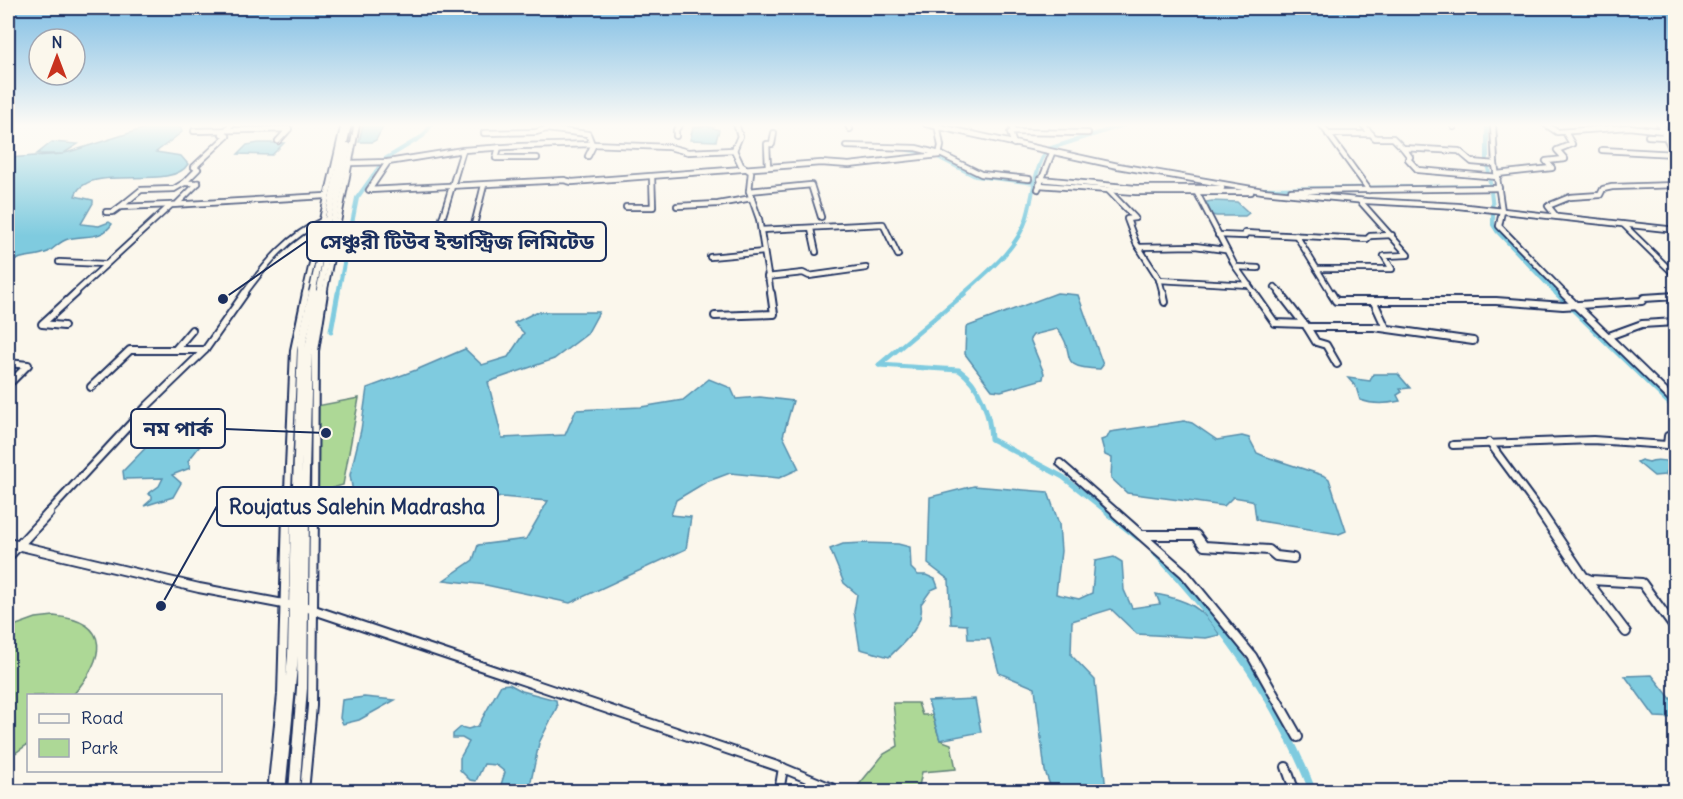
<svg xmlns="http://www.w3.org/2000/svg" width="1683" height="799" font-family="Delius,'Noto Sans Bengali',sans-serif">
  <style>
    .green { fill: #add896; stroke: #64847a; stroke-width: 1.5 }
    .water { fill: #7fcbdf; stroke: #578dab; stroke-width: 1.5 }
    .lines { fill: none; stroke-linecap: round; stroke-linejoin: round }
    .canal-far2 { stroke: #7fcbdf; stroke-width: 4 }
    .canal-far1 { stroke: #7fcbdf; stroke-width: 5 }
    .canal { stroke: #7fcbdf; stroke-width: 7 }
    .minor-far2-casing { stroke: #1b2f5e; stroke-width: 8 }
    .minor-far1-casing { stroke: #1b2f5e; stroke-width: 10 }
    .minor-casing { stroke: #1b2f5e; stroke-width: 12 }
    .major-far2-casing { stroke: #1b2f5e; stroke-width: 10 }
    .major-far1-casing { stroke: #1b2f5e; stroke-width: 12 }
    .major-casing { stroke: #1b2f5e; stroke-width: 14 }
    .minor-far2 { stroke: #fbf7ec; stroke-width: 4.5 }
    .minor-far1 { stroke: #fbf7ec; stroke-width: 6 }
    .minor { stroke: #fbf7ec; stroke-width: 8 }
    .major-far2 { stroke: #fbf7ec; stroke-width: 6 }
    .major-far1 { stroke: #fbf7ec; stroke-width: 8 }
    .major { stroke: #fbf7ec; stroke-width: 10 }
    .leader { fill: none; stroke: #1b2f5e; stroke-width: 2 }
    .callout-dot { fill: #1b2f5e; stroke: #fbf7ec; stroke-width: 2 }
    .callout { fill: #fbf7ec; stroke: #1b2f5e; stroke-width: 2 }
    .callout-label { font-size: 21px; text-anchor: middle; font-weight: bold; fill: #1b2f5e }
  </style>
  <rect width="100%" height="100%" fill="#fbf7ec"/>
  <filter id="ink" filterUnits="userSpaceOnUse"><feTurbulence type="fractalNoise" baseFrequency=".0167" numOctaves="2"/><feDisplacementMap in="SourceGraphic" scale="12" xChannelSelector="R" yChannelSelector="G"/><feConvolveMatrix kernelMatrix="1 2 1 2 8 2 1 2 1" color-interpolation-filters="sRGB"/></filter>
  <g filter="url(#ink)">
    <g class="green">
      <polygon points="359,398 343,485 305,496 306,408"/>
      <path d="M54,616C114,622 104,659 73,695L28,696V744L8,758V628L36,618Z"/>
      <polygon points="893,703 918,703 922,715 932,715 940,740 951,744 956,769 922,772 918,791 868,791 857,787 884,754 898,746"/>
    </g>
    <g class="water">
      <path d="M158,124H173L181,128L182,132L156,152L181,156L188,164C171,193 86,161 75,196L93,200V203L81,224L99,226L109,222L112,224C101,241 84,234 68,239C60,241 55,248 48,252C31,259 24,253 8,265V158L63,154H37L52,142L78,144L64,153L69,152Z"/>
      <polygon points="363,124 392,124 383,127 376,140 372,142 359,142"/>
      <polygon points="708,126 719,130 716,141 690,140 693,127"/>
      <polygon points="259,143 284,143 272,155 238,154 247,145"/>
      <polygon points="1212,201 1237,202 1249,213 1245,216 1216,216 1212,215 1206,202"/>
      <path d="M1057,293L1078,295L1103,365L1100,369C1053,368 1079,353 1057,329L1033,335L1030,339L1044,373L1043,379L1001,391L992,390L965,354L966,327Z"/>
      <polygon points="536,312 599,312 587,334 554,359 488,382 502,438 565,435 576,410 641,407 683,400 709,379 731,388 736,399 760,397 793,401 783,436 799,469 779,478 730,473 706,482 676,500 671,515 691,517 686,549 570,603 486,585 444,580 473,560 478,545 526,539 548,501 501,497 459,508 413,503 417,490 393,491 384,504 355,504 350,475 361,430 367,388 416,370 465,349 482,365 508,357 524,333 514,323"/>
      <path d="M1373,374H1398L1410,388L1400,389L1402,392L1397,395L1400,401C1386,404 1374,405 1360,400L1356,387L1348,378L1370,381Z"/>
      <polygon points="1184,421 1192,423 1217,440 1242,436 1249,438 1257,453 1264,456 1325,476 1329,479 1346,531 1339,534 1260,521 1256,519 1254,503 1251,500 1233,497 1224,506 1127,493 1111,478 1112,458 1105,455 1101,440 1107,438 1110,432"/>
      <polygon points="174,424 201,424 195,437 201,439 203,442 188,461 190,468 172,475 181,483 173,497 144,506 152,499 152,496 148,494 159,486 163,478 124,479 123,471 163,430"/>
      <path d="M1641,460L1649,462C1655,459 1671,460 1675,466H1670L1665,475L1654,476L1637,462Z"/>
      <path d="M974,486L1048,492L1059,524L1061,551L1056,594L1079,599L1092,593L1095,561L1114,557L1122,562L1124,590L1132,608L1160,604L1156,594C1187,600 1203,607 1220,635L1206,638L1137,634L1111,609L1072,621L1071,655L1095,680L1106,791H1052L1045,771L1035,688L999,673L990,639H968L967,625L951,624L949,580L928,564L930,497Z"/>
      <path d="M864,543L898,544L910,547L911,568L918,575H926L935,579L938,587L931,590L921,604C925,625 903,643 889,657L860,649L854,612L857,594L844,583L830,549L843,544Z"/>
      <polygon points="1652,675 1675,704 1675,718 1655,717 1625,676"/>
      <polygon points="509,684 522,691 556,700 557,707 539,743 529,791 499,791 505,772 496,765 484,764 476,781 470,780 460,770 460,758 469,742 462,738 453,738 453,734 461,727 468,729 478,726 501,685"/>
      <polygon points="364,697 395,700 359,720 343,724 340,718 342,700"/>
      <polygon points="975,699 981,732 940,740 928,701"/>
    </g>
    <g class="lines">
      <g class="canal-far2">
        <polyline points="1487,124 1487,158 1493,208"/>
        <polyline points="908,150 932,154 975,176 1036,183"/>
        <polyline points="1056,183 1094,187"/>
        <polyline points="1260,189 1491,186"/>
        <polyline points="1493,213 1493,225 1497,231 1557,294"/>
        <polyline points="338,294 357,198 385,159 423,136 432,124"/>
        <path d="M963,294C986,273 1016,250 1026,220C1034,196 1033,170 1048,149L1127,124"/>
      </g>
      <g class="canal-far1">
        <polyline points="1556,293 1676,410"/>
        <polyline points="331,331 338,293"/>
        <path d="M879,365L959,370C980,384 990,415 991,439L1063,477L1110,514"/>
        <polyline points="879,365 965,293"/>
      </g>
      <g class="canal">
        <polyline points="1108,513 1138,537"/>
        <path d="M1154,551C1223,625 1276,697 1313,792"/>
      </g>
      <g class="minor-far2-casing">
        <g id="minor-far2">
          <polyline points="847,124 850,129"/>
          <polyline points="926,124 1118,166 1263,191 1366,201 1458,206 1676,230"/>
          <polyline points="1011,124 1013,132 1010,133 1014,144"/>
          <polyline points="1321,124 1369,190"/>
          <polyline points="1362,124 1375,138 1393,138 1403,148 1459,151 1472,162 1495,164"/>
          <polyline points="1452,124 1454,127"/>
          <polyline points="1493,124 1495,164 1502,211 1499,226 1565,294"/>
          <polyline points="1545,124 1557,132 1629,127 1663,131"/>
          <polyline points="194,131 289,129 278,141"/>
          <polyline points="1013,132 1088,133"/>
          <polyline points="484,133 536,132 546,129 588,134 592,144"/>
          <polyline points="1328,134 1371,134"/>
          <polyline points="227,136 222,134 232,124"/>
          <polyline points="676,136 676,130 680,124"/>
          <polyline points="1648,136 1665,137"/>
          <polyline points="846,146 916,148 940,154 981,174 1029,179"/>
          <polyline points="499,147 496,158 537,158"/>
          <polyline points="1403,148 1410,157 1408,159 1418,170 1498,177"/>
          <polyline points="734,150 740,136 736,124"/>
          <polyline points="734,150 741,165 751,172 749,191 759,219 771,294"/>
          <polyline points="1602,150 1675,154"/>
          <polyline points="588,156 593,146"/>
          <polyline points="388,162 369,190 564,180 572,182 821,163 849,165 939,155 941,146 937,124"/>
          <polyline points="350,163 388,162 463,150 521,146 592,144 669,147 688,152 734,150"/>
          <polyline points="768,167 767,144 772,144 774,133"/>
          <polyline points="1497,174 1552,168 1546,161 1565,159 1557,150 1572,144 1565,132"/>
          <polyline points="1040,179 1135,188 1222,188"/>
          <polyline points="184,183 198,169 194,167 227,136"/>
          <polyline points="1039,185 1136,192 1251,192"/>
          <polyline points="1038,189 1052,153"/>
          <polyline points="1108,190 1135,218 1127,219 1136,243 1159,279 1163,294"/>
          <polyline points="749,191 811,185 821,217"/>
          <polyline points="1291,191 1499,188"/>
          <polyline points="1197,193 1235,266 1255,294"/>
          <polyline points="178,203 198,183"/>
          <polyline points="171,205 120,207 141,190 174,189 184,183 198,183"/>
          <polyline points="677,206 718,204 752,198"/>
          <polyline points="626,207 653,207 652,177"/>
          <polyline points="106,212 113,212 120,207"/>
          <polyline points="1556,216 1548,206 1570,197 1600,195 1603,189 1612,187 1676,185"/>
          <polyline points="442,219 463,150"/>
          <polyline points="1624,225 1676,276"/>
          <polyline points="811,229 816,252"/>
          <polyline points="761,230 883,224 898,255"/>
          <polyline points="1218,235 1245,236 1245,233 1367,239 1370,236 1392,235"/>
          <polyline points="1296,235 1332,294"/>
          <polyline points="470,241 484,185"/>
          <polyline points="1139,247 1195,246 1225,250"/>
          <polyline points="710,257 764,252"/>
          <polyline points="59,262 105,264"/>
          <polyline points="1237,267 1258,268"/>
          <polyline points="1317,269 1392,269 1384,256 1408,255 1360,201"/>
          <polyline points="767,277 803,273 809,276 866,268"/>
          <polyline points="1159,280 1249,285"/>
          <polyline points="1275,287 1282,294"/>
          <polyline points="74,294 171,205 326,196"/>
          <path d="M244,294C266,264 289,235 324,220"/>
          <polyline points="305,294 344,124"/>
          <polyline points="324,294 357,124"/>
        </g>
      </g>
      <g class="minor-far1-casing">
        <g id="minor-far1">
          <polyline points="1163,293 1165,302"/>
          <polyline points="1254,293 1275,323 1305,324 1316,342 1326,345 1337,364"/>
          <polyline points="1280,293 1304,324"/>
          <polyline points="1331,293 1336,301 1496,301 1563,306 1642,301 1644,298 1676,296"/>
          <polyline points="1563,293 1676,403"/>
          <polyline points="1374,302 1386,328"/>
          <polyline points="715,316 774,314 771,293"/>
          <polyline points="64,326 42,324 76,293"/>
          <polyline points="1307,327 1374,327 1473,341"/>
          <polyline points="1609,336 1642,324 1676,322"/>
          <polyline points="175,350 205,350 245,293"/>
          <polyline points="8,363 28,365 12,381"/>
          <polyline points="91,387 130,350 175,350 192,330"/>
          <polyline points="1489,442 1542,514"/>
          <polyline points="1453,445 1593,440 1667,445 1668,436 1676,437"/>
          <polyline points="1060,463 1118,514"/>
          <polyline points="47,514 148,405 205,350"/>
          <polyline points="287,514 294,350 306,293"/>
          <polyline points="314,514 315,351 324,293"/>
        </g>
      </g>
      <g class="minor-casing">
        <g id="minor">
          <polyline points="1116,513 1184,573 1252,656 1298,737"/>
          <polyline points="1541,513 1584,577 1591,580 1642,583 1676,630"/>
          <polyline points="1142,535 1196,535 1204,546 1269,550 1276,556 1293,558"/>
          <polyline points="8,543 199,588 294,606"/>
          <polyline points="8,557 49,513"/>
          <polyline points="1586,579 1626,632"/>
          <polyline points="308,608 783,768 841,792"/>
          <polyline points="1286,767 1295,792"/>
          <polyline points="272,792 282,695 287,513"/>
          <polyline points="304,792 312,706 314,513"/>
          <polyline points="779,792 783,768"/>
        </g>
      </g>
      <g class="major-far2-casing">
        <g id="major-far2">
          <polyline points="1660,124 1676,155"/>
          <polyline points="312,294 348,124"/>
          <polyline points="319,294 348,146"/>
        </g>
      </g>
      <g class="major-far1-casing">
        <g id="major-far1">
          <polyline points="296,514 302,343 313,293"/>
          <polyline points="304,514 308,353 320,293"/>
        </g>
      </g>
      <g class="major-casing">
        <g id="major">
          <polyline points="280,792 293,656 296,513"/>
          <polyline points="294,792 302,688 304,513"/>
        </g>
      </g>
      <use href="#minor-far2" class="minor-far2"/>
      <use href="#minor-far1" class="minor-far1"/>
      <use href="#minor" class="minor"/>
      <use href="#major-far2" class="major-far2"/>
      <use href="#major-far1" class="major-far1"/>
      <use href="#major" class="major"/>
    </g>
  </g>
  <linearGradient id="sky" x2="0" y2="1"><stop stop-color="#7ebde4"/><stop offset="0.53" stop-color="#fdfbf6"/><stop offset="1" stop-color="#fdfbf6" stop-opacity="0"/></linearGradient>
  <rect width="1683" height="236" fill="url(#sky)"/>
  <path class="leader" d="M223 299L307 241M326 433L225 429M161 606L217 506"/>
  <g class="callout-dot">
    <circle cx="223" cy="299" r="6"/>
    <circle cx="326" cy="433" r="6"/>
    <circle cx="161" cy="606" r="6"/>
  </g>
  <g class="callout">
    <rect x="307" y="222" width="299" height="39" rx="6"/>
    <rect x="131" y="409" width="94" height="39" rx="6"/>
    <rect x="217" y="487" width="281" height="39" rx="6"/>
  </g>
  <g class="callout-label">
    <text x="457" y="249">সেঞ্চুরী টিউব ইন্ডাস্ট্রিজ লিমিটেড</text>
    <text x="178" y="436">নম পার্ক</text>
    <text x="357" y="514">Roujatus Salehin Madrasha</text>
  </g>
  <rect width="1683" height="799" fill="none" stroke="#fbf7ec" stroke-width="30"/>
  <rect x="15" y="15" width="1653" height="769" fill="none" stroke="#1b2f5e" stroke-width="2" filter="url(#ink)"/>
  <rect x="27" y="694" width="195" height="78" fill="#fbf7ec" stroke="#a1a7b3" stroke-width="1.5"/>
  <rect x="39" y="714" width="30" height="9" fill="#fbf7ec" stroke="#a1a7b3" stroke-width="1.5"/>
  <text x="81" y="724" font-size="18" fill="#1b2f5e">Road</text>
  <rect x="39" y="739" width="30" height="18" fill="#add896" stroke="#a1a7b3" stroke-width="1.5"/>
  <text x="81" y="754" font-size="18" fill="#1b2f5e">Park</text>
  <g transform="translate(57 57)"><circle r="28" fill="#fbf7ec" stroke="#a1a7b3" stroke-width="1.5"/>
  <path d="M0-4.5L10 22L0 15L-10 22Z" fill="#c8321e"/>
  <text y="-9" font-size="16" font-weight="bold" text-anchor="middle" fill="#1b2f5e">N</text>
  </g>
</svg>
